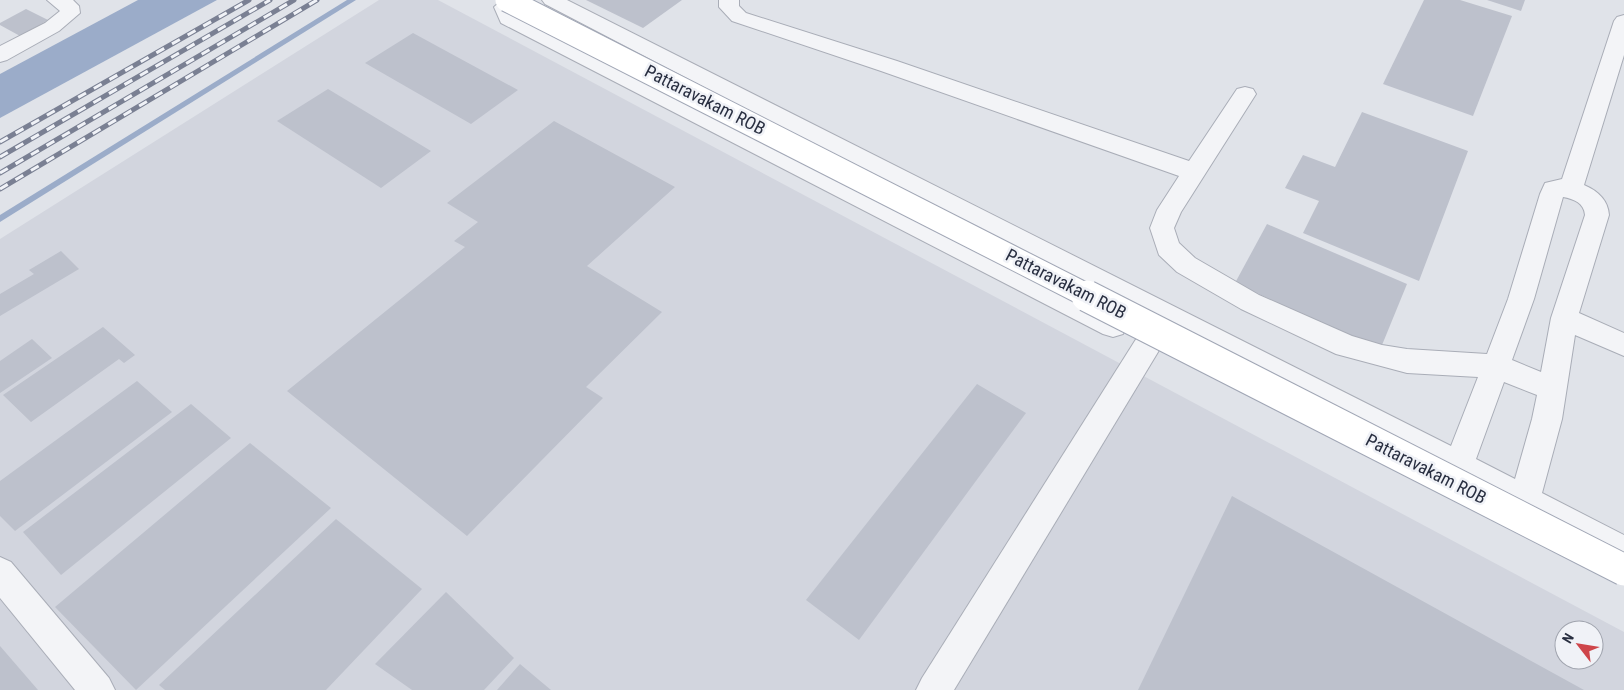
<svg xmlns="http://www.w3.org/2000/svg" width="1624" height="690" font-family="'Roboto Condensed',sans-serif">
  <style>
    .built { fill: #d2d5de; fill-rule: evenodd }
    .water { fill: #9bacc9 }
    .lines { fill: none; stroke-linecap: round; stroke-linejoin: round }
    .stream { fill: #9bacc9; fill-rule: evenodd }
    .building { fill: #bdc1cc }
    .minor-casing { stroke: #a9adb7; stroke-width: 2 }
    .minor { fill: #f3f4f7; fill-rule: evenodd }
    .rail-casing { stroke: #7a8093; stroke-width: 5 }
    .rail { stroke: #f0f2f7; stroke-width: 3; stroke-dasharray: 9; stroke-linecap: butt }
    .major-bridge-far1-casing { stroke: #a0a6b5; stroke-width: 25; stroke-linecap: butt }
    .major-bridge-casing { stroke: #a0a6b5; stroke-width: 33; stroke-linecap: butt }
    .major-bridge-far1 { stroke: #fff; stroke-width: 23 }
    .major-bridge { stroke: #fff; stroke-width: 31 }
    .labels { text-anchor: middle; stroke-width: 5; stroke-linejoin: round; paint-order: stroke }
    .street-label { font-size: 18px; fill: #292f41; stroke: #f0f2f7 }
  </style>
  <rect width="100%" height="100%" fill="#e0e3e9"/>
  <path class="built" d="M379,0H438L1624,632V690H0V239ZM1564,630H1594V660H1564Z"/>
  <polygon class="water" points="138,0 217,0 0,118 0,74"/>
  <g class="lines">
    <polygon class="stream" points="347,0 356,0 0,222 0,215"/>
  </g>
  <g class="building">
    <polygon points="586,0 682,0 643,28"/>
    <polygon points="1424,0 1460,0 1512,16 1473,116 1383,84"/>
    <polygon points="1487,0 1525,0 1521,11"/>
    <polygon points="26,9 48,20 20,36 0,25 0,23"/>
    <polygon points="413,33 518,90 471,124 365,63"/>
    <polygon points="328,89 431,151 381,188 277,121"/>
    <polygon points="1362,112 1468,151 1419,281 1303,233 1319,201 1285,188 1303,155 1335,167"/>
    <polygon points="554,121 675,187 587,266 662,312 586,387 603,398 467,536 287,391 465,247 454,241 478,222 447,203"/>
    <polygon points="1267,224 1407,284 1380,350 1235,283"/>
    <polygon points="61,251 79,269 0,316 0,294 34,274 29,270"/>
    <polygon points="103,327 135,355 124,363 119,359 31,422 3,395"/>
    <polygon points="32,339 52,358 0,393 0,361"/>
    <polygon points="137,381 172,412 15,531 0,516 0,481"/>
    <polygon points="977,384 1026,413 859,640 806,600"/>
    <polygon points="191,404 231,438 61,575 23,532"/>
    <polygon points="250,443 331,508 136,690 55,607"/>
    <polygon points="1232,496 1584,690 1138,690"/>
    <polygon points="336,519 422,589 326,690 165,690 159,685"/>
    <polygon points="446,592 514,658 484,690 412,690 375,664"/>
    <polygon points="0,646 38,690 0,690"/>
    <polygon points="520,664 551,690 497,690"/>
  </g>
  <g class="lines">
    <g class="minor-casing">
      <g id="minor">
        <polygon points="47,0 73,0 79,6 80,13 59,31 7,60 0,62 0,46 45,23 60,11"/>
        <polygon points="502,0 526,0 515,9 517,16 1123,318 1127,326 1123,334 1113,337 1103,334 501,23 494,7"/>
        <path d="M542,0H567L1451,446L1478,377L1407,373L1336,354L1241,309L1177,272L1159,255L1150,228L1157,210L1179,176L881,71L732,21L719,7V0H739V6L746,13L897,61L1189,161L1237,89L1245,87L1253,89L1256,94L1181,212L1174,228L1179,243L1195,258L1259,295L1352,336L1382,345L1407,349L1487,354L1508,299L1540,194L1545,183L1562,179L1614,21L1617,17L1624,15V55L1584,185C1598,191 1608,200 1609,215L1579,313L1624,333V356L1575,335L1562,419L1542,493L1624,535V567L545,4ZM1563,197C1574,199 1584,203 1585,215L1551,318L1541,372L1512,360L1534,299ZM1504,382L1537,395L1532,419L1515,479L1476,459Z"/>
        <polygon points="1148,333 1158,336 1162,344 1158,352 954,690 916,690 922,678 1138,336"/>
        <polygon points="0,557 11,562 109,678 115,690 75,690 0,598"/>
      </g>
    </g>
    <use href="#minor" class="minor"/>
    <g class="rail-casing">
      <g id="rail">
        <polyline points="0,142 249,0"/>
        <polyline points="0,157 270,0"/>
        <polyline points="0,173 294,0"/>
        <polyline points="0,189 317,0"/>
      </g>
    </g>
    <use href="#rail" class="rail"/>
    <g class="major-bridge-far1-casing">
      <polyline id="major-bridge-far1" points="507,0 1090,297"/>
    </g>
    <g class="major-bridge-casing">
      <polyline id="major-bridge" points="1087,296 1624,570"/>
    </g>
    <use href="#major-bridge-far1" class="major-bridge-far1"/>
    <use href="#major-bridge" class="major-bridge"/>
  </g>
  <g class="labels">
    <g class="street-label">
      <text transform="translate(705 100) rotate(27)" y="6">Pattaravakam ROB</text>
      <text transform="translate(1066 284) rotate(27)" y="6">Pattaravakam ROB</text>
      <text transform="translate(1426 469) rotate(27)" y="6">Pattaravakam ROB</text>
    </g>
  </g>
  <g transform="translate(1579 645) rotate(301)"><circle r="24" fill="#f0f2f7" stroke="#a0a4ae"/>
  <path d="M0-4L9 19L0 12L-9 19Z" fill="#ce454a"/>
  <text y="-8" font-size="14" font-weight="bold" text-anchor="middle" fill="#292f41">N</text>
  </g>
</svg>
